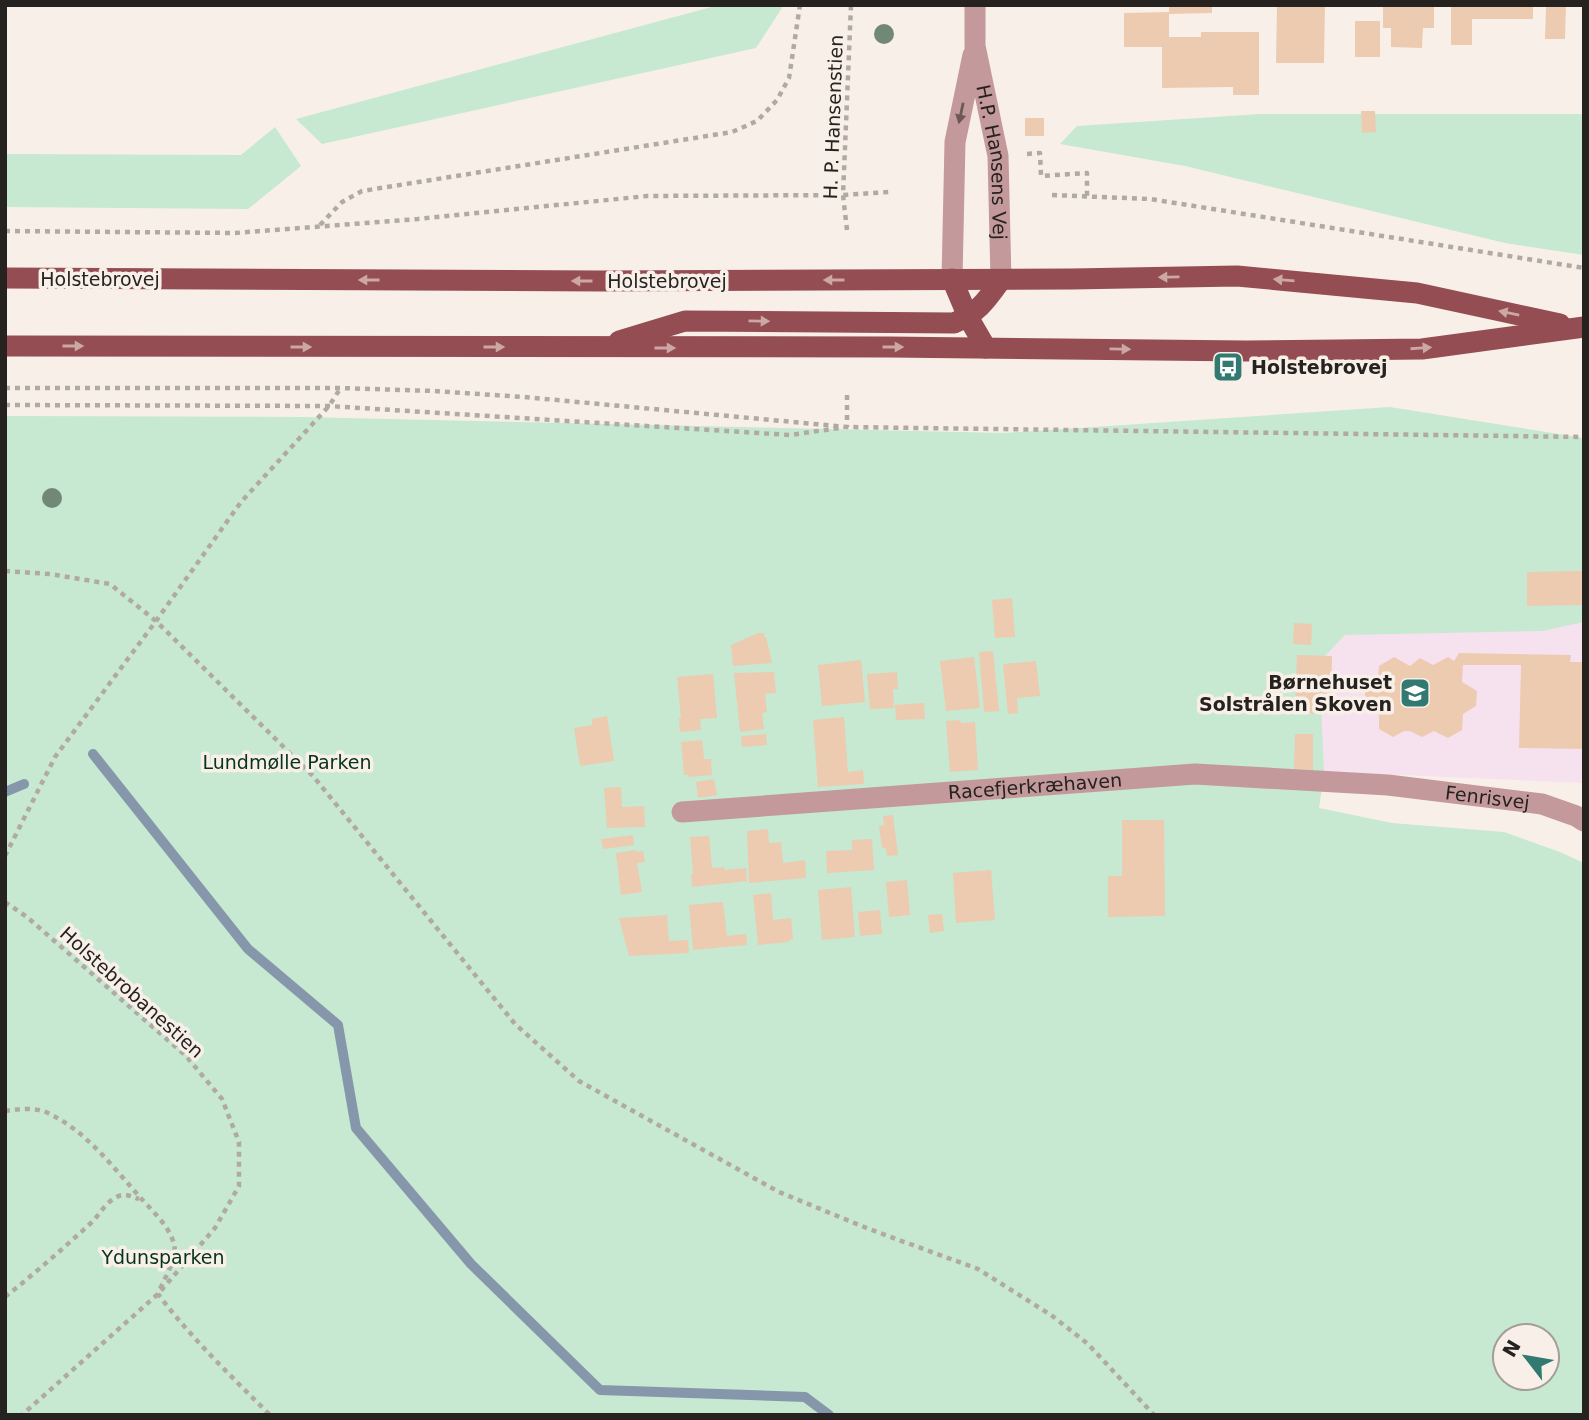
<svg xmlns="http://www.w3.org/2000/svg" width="1589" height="1420" font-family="'DejaVu Sans',sans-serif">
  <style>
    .education { fill: #f6e1ef }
    .green { fill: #c7e8d1; fill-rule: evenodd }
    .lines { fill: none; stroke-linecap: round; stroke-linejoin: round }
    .stream { stroke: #8697ac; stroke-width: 10 }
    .building { fill: #edcbb0 }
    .path { stroke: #b0aaa3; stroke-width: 4.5; stroke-dasharray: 5 5; stroke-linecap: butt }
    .minor { stroke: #c3999b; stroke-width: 21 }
    .major { stroke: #954d54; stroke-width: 21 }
    .tree { fill: #728877 }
    .oneway { fill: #6c5857 }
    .oneway2 { fill: #cba7a5 }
    .labels { text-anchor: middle; stroke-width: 7; stroke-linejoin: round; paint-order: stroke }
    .street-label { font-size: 19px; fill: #25221f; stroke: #f8f0e8 }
    .poi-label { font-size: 19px; font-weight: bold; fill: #25221f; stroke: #f8f0e8; text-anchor: start }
    .park-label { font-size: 19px; fill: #05331b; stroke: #f8f0e8 }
  </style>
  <rect width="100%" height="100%" fill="#f8f0e8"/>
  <polygon class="education" points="1584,564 1584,783 1241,768 1251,618"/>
  <g class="green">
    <polygon points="719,5 784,5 756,48 322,144 296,119"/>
    <polygon points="1260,114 1584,114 1584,255 1505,243 1185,166 1060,144 1077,126"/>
    <polygon points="275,127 301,166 248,209 5,207 5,154 241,155"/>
    <path d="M1390,407L1584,438V622L1542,631L1345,635L1319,662L1324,774L1319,808L1392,823L1504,832L1560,852L1584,863V1415H5V416L303,417L1004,433ZM1505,1336H1547V1378H1505Z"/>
  </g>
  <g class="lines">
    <g class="stream">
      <polyline points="93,754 248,949 338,1025 356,1128 471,1264 600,1390 805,1397 829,1415"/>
      <polyline points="5,792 24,784"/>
    </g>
  </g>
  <g class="building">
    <polygon points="1169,5 1212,5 1212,13 1169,14 1169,37 1201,37 1201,32 1259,32 1259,95 1233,95 1233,87 1162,88 1162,47 1124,47 1124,13 1169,12"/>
    <polygon points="1277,5 1325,5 1324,63 1276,63"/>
    <polygon points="1383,5 1434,5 1434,28 1423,28 1422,48 1391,47 1391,28 1383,28"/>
    <polygon points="1451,5 1533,5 1533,19 1472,19 1472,45 1451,45"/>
    <polygon points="1546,5 1566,5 1565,39 1545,39"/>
    <rect x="1355" y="21" width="25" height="36"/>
    <polygon points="1361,111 1375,111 1376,132 1362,133"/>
    <rect x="1025" y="118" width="19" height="18"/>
    <polygon points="1582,571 1583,605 1527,606 1527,572"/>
    <polygon points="1012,598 1015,637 995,638 992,600"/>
    <polygon points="1294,623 1312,624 1311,645 1293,644"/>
    <polygon points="758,633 764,633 764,637 766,637 772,663 733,666 731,645"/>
    <polygon points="993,651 999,711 984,712 979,652"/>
    <polygon points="1459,653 1571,655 1570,662 1584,662 1584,749 1519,748 1521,665 1463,665 1462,682 1477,691 1476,706 1463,714 1462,730 1448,738 1434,731 1422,737 1410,731 1404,731 1393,737 1379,729 1379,714 1365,706 1365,689 1375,685 1378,680 1379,666 1394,657 1410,666 1420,658 1433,665 1448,657 1454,661"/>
    <polygon points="1297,655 1332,656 1331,714 1295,713"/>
    <polygon points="974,657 980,708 946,711 940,661"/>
    <polygon points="861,660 865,702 822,706 818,665"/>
    <polygon points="1036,661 1040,696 1017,698 1018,713 1008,714 1003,664"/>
    <polygon points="774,672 776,693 765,694 767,712 762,713 764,729 740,732 734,673"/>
    <polygon points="897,672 898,689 893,689 894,708 870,709 867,674"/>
    <polygon points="713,674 717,718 700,719 701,730 680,732 679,718 681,718 677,677"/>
    <polygon points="924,703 925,719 896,720 895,705"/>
    <polygon points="607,716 614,761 580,766 574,728 592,725 592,719"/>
    <polygon points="844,717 848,772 863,770 864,784 818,787 813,720"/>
    <polygon points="960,720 961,723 975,722 978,770 950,772 946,721"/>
    <polygon points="766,734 767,745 742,747 741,736"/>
    <polygon points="1295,734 1313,734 1313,770 1294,769"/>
    <polygon points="702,740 704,759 711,759 712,775 689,777 689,775 684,775 681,742"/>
    <polygon points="714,779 717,795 698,798 696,782"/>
    <polygon points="621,787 622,807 644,806 645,827 607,828 604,788"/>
    <polygon points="893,815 898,855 887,856 886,848 882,848 879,826 884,825 883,816"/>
    <polygon points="1122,820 1164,820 1165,916 1108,917 1108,876 1122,876"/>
    <polygon points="768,829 769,843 781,842 783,863 805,860 806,878 749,883 747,831"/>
    <polygon points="633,835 634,845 603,849 601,839"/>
    <polygon points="709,836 712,868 724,867 725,870 746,868 747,881 692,887 691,874 693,874 690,837"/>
    <polygon points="872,839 874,870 827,873 826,851 852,850 852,840"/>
    <polygon points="636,850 637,852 643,851 645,862 637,863 642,892 621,895 616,853"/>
    <polygon points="991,870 995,920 956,923 953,873"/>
    <polygon points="907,880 910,915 889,917 886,882"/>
    <polygon points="851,887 855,937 822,940 818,890"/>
    <polygon points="771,893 773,920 791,918 793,939 789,940 789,942 758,945 753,895"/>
    <polygon points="723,902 727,936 746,934 747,945 693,950 689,905"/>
    <polygon points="880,910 882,934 860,936 858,912"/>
    <polygon points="942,914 944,931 930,933 928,915"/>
    <polygon points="667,915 669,941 688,940 689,953 629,956 619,918"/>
  </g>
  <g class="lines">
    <g class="path">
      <polyline points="1027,154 1040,153 1041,176 1087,173 1087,197"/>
      <polyline points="1052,195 1150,199 1584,268"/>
      <polyline points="320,225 342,202 362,191 732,132 757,121 777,100 789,78 800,5"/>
      <polyline points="847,230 843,195 851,5"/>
      <polyline points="5,231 235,233 418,219 647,196 843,195 889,192"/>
      <polyline points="5,388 340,388 434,391 524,397 847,427 1584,437"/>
      <polyline points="847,395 847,427"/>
      <polyline points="5,405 329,406 790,435 839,428"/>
      <polyline points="5,571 50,574 110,584 156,621 313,776 515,1024 579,1081 779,1192 869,1229 978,1269 1051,1315 1088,1344 1154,1415"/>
      <polyline points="5,856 55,757 156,621 241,502 329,406 340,389"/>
      <polyline points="5,902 27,917 186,1056 222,1099 239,1142 239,1186 215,1228 158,1294 22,1415"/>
      <path d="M5,1111C19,1109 35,1107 48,1113C86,1131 112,1166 139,1196C151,1210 169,1225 174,1244C178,1259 163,1280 158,1294C191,1338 231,1376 270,1415"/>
      <path d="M5,1297C35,1273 64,1248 92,1222C100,1214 107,1200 119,1196C126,1193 132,1197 139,1199"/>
    </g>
    <g class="minor">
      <path id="s1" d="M975,5V46L998,156L1001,280"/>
      <polyline points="952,279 955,142 973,55"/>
      <path id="s2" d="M682,812L1195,774L1388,785L1542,804L1576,816L1584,821"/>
    </g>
    <g class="major">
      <polyline points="5,278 602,281 1072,279 1237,276 1417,293 1560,324"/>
      <polyline points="952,279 968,317 986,348"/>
      <path d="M619,341L685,321L954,323C978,313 986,301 1001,280"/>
      <polyline points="5,346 889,347 1246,351 1422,349 1584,327"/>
    </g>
  </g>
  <g class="tree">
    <circle cx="884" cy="34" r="10"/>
    <circle cx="52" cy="498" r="10"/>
  </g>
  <defs><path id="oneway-solid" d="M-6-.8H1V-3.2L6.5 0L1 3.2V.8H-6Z" transform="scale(1.75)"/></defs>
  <use class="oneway" href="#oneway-solid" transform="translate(961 113) rotate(102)"/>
  <g class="oneway2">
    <use href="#oneway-solid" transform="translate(1169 277) rotate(179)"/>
    <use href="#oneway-solid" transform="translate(369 280) rotate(-180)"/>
    <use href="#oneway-solid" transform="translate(834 280) rotate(180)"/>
    <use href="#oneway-solid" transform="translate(1284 280) rotate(-175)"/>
    <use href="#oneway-solid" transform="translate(582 281) rotate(-180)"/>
    <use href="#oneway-solid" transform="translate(1509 313) rotate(-168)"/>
    <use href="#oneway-solid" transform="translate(759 321) rotate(1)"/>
    <use href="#oneway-solid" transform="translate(73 346)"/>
    <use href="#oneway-solid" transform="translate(301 347)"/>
    <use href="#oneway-solid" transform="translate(494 347)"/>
    <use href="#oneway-solid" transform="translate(893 347)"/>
    <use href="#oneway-solid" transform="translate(665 348)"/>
    <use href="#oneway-solid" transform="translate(1421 348) rotate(-4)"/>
    <use href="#oneway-solid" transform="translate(1120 349) rotate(1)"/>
  </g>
  <defs>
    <g id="bus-square" transform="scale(1.575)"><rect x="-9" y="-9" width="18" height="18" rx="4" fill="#327971" stroke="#f8f0e8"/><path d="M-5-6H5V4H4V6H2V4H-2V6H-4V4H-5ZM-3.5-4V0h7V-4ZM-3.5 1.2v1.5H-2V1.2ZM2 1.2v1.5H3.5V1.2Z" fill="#fff"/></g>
    <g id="school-square" transform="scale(1.575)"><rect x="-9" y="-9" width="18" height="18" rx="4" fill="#327971" stroke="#f8f0e8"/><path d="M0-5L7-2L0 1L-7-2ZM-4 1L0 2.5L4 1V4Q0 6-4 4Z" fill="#fff"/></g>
  </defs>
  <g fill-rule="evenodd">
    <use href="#bus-square" x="1228" y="367"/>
    <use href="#school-square" x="1415" y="693"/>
  </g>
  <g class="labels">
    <g class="street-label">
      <text transform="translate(833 117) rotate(-88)" y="7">H. P. Hansenstien</text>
      <text dy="7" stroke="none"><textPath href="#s1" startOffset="159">H.P. Hansens Vej</textPath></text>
      <text x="100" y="286">Holstebrovej</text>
      <text x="667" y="288">Holstebrovej</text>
      <text dy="7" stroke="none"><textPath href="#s2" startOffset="354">Racefjerkræhaven</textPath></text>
      <text dy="7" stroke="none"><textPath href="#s2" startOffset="808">Fenrisvej</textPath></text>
      <text transform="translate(132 992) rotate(42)" y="7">Holstebrobanestien</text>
    </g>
    <g class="poi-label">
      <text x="1251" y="374">Holstebrovej</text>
      <text x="1392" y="689" text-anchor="end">Børnehuset<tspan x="1392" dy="22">Solstrålen Skoven</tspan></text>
    </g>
    <g class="park-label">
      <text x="287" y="769">Lundmølle Parken</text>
      <text x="163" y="1264">Ydunsparken</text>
    </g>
  </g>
  <rect width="1589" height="1420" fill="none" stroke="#25221f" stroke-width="14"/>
  <g transform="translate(1526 1357) rotate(301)"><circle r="33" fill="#f8f0e8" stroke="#a49e98" stroke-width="2"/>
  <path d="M0-5L12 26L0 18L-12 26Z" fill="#327971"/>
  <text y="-10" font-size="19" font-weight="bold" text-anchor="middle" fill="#25221f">N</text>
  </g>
</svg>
